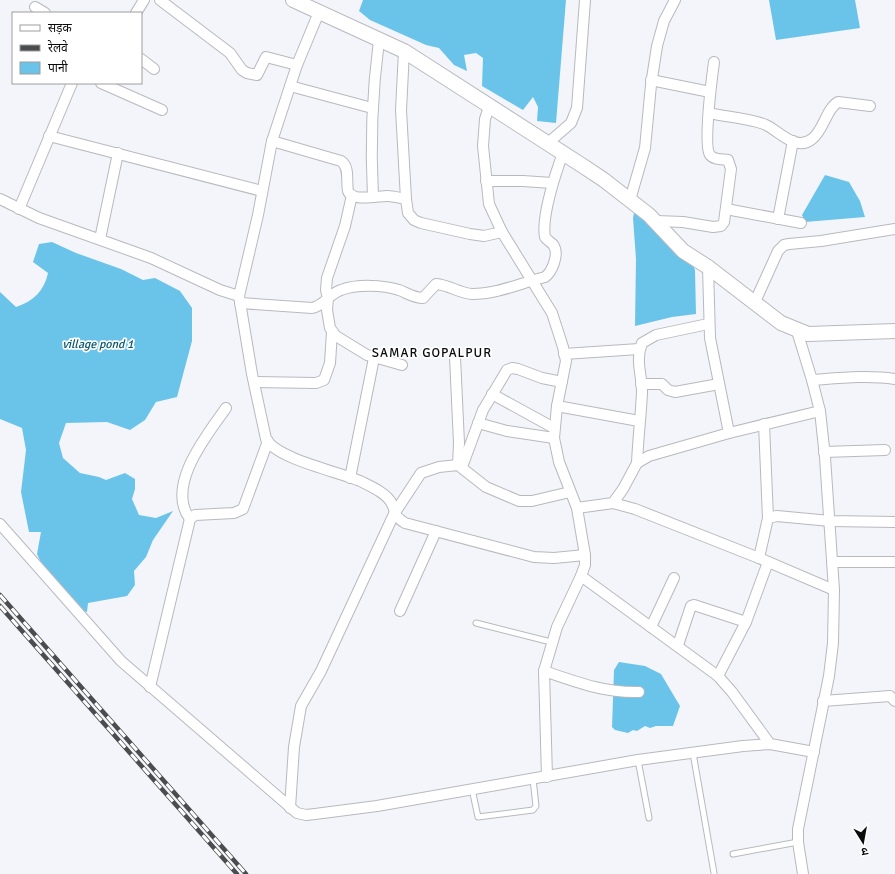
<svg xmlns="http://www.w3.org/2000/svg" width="895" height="874" font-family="Signika,'Noto Sans Devanagari',sans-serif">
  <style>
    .water { fill: #6ac4ea }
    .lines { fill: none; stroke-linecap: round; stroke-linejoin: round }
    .lane-casing { stroke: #b8b9be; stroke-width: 7 }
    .street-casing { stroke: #b8b9be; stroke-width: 12 }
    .secondary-casing { stroke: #b8b9be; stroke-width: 16 }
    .lane { stroke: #fff; stroke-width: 5 }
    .street { stroke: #fff; stroke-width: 10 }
    .secondary { stroke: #fff; stroke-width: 14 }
    .rail-casing { stroke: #4b4c4e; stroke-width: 4.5 }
    .rail { stroke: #fff; stroke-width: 3; stroke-dasharray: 9; stroke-linecap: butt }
    .labels { text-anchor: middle; stroke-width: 3.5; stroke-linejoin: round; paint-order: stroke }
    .water-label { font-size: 12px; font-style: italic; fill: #0a5670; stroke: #fff }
    .quarter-label { font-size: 13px; letter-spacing: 1px; fill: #0b0c0d; stroke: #fff }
  </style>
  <rect width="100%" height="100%" fill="#f4f5fa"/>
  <g class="water">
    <polygon points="363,0 566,0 556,123 537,121 538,107 533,97 523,110 482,86 483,58 476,53 464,55 467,71 454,65 439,48 426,45 370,20 359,11"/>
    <polygon points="769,0 855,0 860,28 776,40"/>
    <polygon points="825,175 849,182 860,201 865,217 805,222 802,215"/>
    <polygon points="635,208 692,263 695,270 696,314 672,317 635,326 636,259 633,218"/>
    <path d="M52,242L76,253L121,269L143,280L155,278L180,291L192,308V341L177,397L156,402L145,420L130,430L107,422L66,423L59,443L63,458L80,473L99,477L106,480L125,473L135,479V489L132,499L139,515L156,518L173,511L153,540L146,557L134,571L135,585L127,596L88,603L87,612L78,609L42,565L37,554L41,532H29L21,492L26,450L22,428L0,419V292L16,307C34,301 44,291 48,273L33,262L39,244Z"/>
    <polygon points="619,662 645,666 661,674 680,706 673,726 656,726 650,728 645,726 637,731 633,730 628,733 615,730 612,727 614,670"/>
  </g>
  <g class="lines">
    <g class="lane-casing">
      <g id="lane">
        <polyline points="476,623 551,642"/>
        <polyline points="693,753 714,873"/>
        <polyline points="638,760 649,818"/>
        <polyline points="472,789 478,817 533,810 536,806 533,779"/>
        <polyline points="733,854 798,842"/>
      </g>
    </g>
    <g class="street-casing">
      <g id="street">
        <polyline points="160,0 230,53 242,70 247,73 257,75 266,57 297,65"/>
        <polyline points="35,7 45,13"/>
        <path d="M319,12L297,65L272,141L258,215L239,296L252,374L266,439C277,459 339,472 360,481C370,486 387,493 392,504C397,515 393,515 405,523L534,557L554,558L585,555"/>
        <polyline points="136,13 144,0"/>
        <polyline points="404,51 401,110 406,199 408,213 414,220 421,223 470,234 484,236 502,232"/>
        <polyline points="141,59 154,69"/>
        <polyline points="651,80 710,92"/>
        <polyline points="101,83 162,110"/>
        <polyline points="290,86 372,108"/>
        <polyline points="489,107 485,119 483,146 489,204 502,232 552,313 563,347 566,361 557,406 554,438 559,462 577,508 585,555 585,565 581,576 557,627 544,671 547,777"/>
        <path d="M709,113C725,117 750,118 766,125C779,131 796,152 812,139C824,130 826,109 838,102L870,106"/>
        <polyline points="49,136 262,191"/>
        <path d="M272,141L341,161C350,167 346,181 348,191C351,202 378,196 387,196C393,196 400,198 406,199"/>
        <polyline points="548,143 571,123 577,108 585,0"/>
        <polyline points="486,181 523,181 552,183"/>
        <polyline points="352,195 345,226 327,278 326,290 328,298 327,310 330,328 336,336 367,355 402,365"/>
        <path d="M373,197C370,143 372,94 379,40"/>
        <polyline points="0,199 39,218 151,258 220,290 239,296"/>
        <polyline points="630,200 645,148 651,85 657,46 664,21 675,0"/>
        <polyline points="19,209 72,83"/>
        <polyline points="726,209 801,223"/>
        <polyline points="778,219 793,141"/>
        <path d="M656,221L683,222L713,227L721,226L724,222L731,169L728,160C722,159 714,160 710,155C703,146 712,77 714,62"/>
        <polyline points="100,239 118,153"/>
        <polyline points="708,267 710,338 729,433"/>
        <path d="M240,303L312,308C325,305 329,294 341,290C357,284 383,285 399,290C407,293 414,298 423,298L436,284C449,285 459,293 472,294C498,294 520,283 545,277C552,272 559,255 554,246C552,242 547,241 545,237C541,217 556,172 563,153"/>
        <polyline points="754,304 778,251 784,245 789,244 821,241 895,229"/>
        <polyline points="797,331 812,380 820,411 825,457 834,590 833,643 829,676 798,829 798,842 803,874"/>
        <polyline points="564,354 639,349"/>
        <polyline points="455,357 459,443 458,465"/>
        <path d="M812,380C840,378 868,375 895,379"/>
        <polyline points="254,382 316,383 324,380 330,363 332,332"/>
        <polyline points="641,384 662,384 668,390 675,392 719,384"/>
        <polyline points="492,394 554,428"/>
        <polyline points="557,406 639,421"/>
        <polyline points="478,423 507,431 554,438"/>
        <polyline points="764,424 768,518"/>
        <polyline points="824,452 885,450"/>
        <path d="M637,463C638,439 641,415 642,392C642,375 635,360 642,343L656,335L708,324"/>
        <polyline points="462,467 483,410 507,370 512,368 518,369 542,378 562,382"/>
        <polyline points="350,478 374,358"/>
        <polyline points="613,503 635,509 759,558"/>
        <polyline points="577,508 613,503 623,489 637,463 649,456 729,433 820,411"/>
        <path d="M190,519C165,486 207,435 226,408"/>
        <polyline points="0,524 121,661 297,813 306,815 315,814 377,806 638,760 743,746 770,744 814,752"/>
        <polyline points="832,562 895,562"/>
        <polyline points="581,576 718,676 732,692 770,744"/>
        <polyline points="834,590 759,558 768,518 777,516 830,521 895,522"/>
        <polyline points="400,611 436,531"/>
        <polyline points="651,627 674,578"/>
        <polyline points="678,645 691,606 694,605 746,622"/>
        <path d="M544,671C576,682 605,693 639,692"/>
        <polyline points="718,676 746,622 768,562"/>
        <polyline points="150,687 190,519 195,515 234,513 243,509 268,441"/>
        <polyline points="823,701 890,696 895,701"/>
        <polyline points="290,808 294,747 301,706 321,671 394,514 421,473 439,467 458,465 486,487 519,501 532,501 570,492"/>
      </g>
    </g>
    <g class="secondary-casing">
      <polyline id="secondary" points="293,0 404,51 583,166 604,180 649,215 683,251 708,267 781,323 808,334 895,331"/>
    </g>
    <use href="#lane" class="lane"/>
    <use href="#street" class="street"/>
    <use href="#secondary" class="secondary"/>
    <g class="rail-casing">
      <g id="rail">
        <polyline points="0,595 246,874"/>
        <polyline points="0,606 237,874"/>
      </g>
    </g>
    <use href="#rail" class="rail"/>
  </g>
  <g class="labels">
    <g class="water-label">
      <text x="98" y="348">village pond 1</text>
    </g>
    <g class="quarter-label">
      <text x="432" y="357">SAMAR GOPALPUR</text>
    </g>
  </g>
  <rect x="12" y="12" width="130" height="72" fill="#ffffff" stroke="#9d9e9e"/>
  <rect x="20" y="25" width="20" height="6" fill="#ffffff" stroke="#9d9e9e"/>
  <text x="48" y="32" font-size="12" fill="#0b0c0d">सड़क</text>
  <rect x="20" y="45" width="20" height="6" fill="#4b4c4e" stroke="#9d9e9e"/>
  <text x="48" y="52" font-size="12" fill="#0b0c0d">रेलवे</text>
  <rect x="20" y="62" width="20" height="12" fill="#6ac4ea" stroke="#9d9e9e"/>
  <text x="48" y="72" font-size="12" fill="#0b0c0d">पानी</text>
  <g transform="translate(863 842) rotate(169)" stroke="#ffffff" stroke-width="3" paint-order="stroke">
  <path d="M0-3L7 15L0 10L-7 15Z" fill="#0b0c0d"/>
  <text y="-6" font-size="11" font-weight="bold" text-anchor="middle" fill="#0b0c0d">उ</text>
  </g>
</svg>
